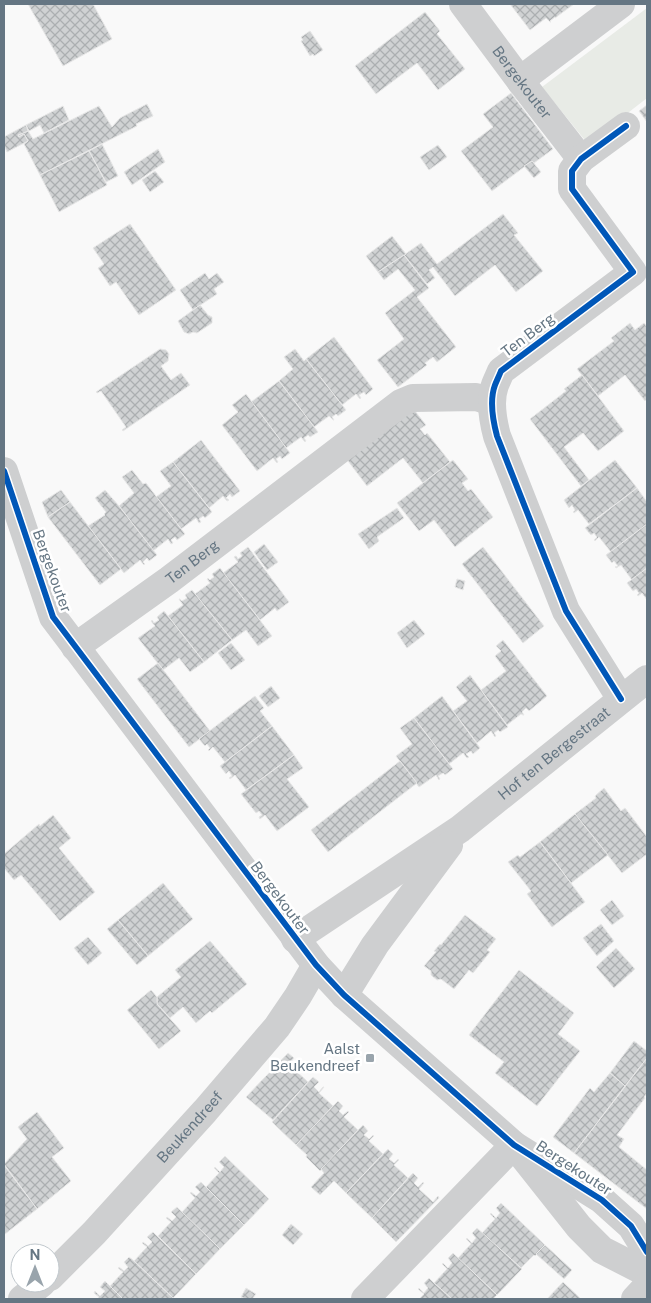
<svg xmlns="http://www.w3.org/2000/svg" width="651" height="1303" font-family="'Public Sans',sans-serif">
  <style>
    .grass { fill: #e8ebe6 }
    .building { fill: url(#building-cross-hatch); stroke: #e8e8e8 }
    .lines { fill: none; stroke-linecap: round; stroke-linejoin: round }
    .minor { stroke: #cecfd0; stroke-width: 28 }
    .cycleway-casing { stroke: #fff; stroke-width: 9 }
    .cycleway { stroke: #0057b8; stroke-width: 6 }
    .poi-dot { fill: #99a4ac; stroke: #fff; stroke-width: 2 }
    .labels { text-anchor: middle; stroke-width: 5; stroke-linejoin: round; paint-order: stroke }
    .street-label { font-size: 15px; fill: #657683; stroke: #fff }
    .poi-label { font-size: 15px; fill: #657683; stroke: #fff; text-anchor: end }
  </style>
  <defs>
    <pattern id="building-cross-hatch" width="8" height="8" patternUnits="userSpaceOnUse" patternTransform="scale(1.25)"><rect width="8" height="8" fill="#d0d2d3"/><path d="M0 0l8 8M0 8l8-8" fill="none" stroke="#acafb1"/></pattern>
  </defs>
  <rect width="100%" height="100%" fill="#f9f9f9"/>
  <polygon class="grass" points="647,8 647,98 588,144 542,87"/>
  <g class="building">
    <polygon points="28,4 93,4 112,39 63,66"/>
    <polygon points="510,4 574,4 555,18 555,17 550,21 551,22 550,22 546,18 530,30"/>
    <polygon points="425,12 440,31 437,34 465,69 438,90 417,63 376,94 355,66"/>
    <polygon points="310,31 323,50 314,56 313,54 310,56 301,41 303,40 301,37"/>
    <polygon points="511,93 553,149 534,163 532,161 492,191 461,151 493,127 483,114"/>
    <polygon points="147,104 153,116 136,124 137,126 40,175 24,144 28,141 24,134 19,137 18,135 28,131 33,139 99,106 112,127 120,118"/>
    <polygon points="647,105 647,122 639,111"/>
    <polygon points="63,106 69,120 44,133 40,125 29,131 26,125"/>
    <polygon points="26,125 28,131 18,135 19,137 24,134 28,141 7,152 4,145 4,137"/>
    <polygon points="102,144 118,176 106,182 89,151"/>
    <polygon points="438,145 447,157 429,170 420,157"/>
    <polygon points="158,149 165,162 132,185 124,172"/>
    <polygon points="89,151 107,185 59,212 40,175"/>
    <polygon points="532,161 541,172 534,178 524,166"/>
    <polygon points="155,171 164,182 150,192 142,180"/>
    <polygon points="503,214 518,233 514,235 543,271 516,292 495,265 455,296 433,267 429,270 435,278 427,284 404,255 421,243 437,264"/>
    <polygon points="130,224 176,290 139,315 116,282 110,286 98,268 104,264 93,248"/>
    <polygon points="392,236 406,254 378,272 366,256"/>
    <polygon points="404,255 429,288 417,297 456,347 437,362 433,357 425,363 427,365 398,387 377,360 404,339 385,313 415,290 398,269 384,280 378,272"/>
    <polygon points="205,273 209,279 217,273 224,282 214,289 217,294 193,310 180,290"/>
    <polygon points="200,305 208,315 212,317 212,323 197,333 193,332 189,334 184,332 178,321"/>
    <polygon points="630,323 635,330 644,323 647,327 647,399 645,401 625,375 598,396 577,369 614,341 611,338"/>
    <polygon points="334,337 373,389 366,395 364,392 359,395 361,398 360,399 356,394 342,405 306,359"/>
    <polygon points="160,349 166,350 169,354 168,361 161,366 171,380 181,373 190,385 123,431 122,430 126,427 101,391 97,393 96,392"/>
    <polygon points="295,349 304,361 306,359 346,410 338,416 336,414 332,417 334,420 333,420 329,416 314,427 279,381 293,369 284,357"/>
    <polygon points="582,375 624,431 598,451 583,433 564,447 589,480 581,486 530,419 566,391 564,389"/>
    <polygon points="279,381 318,432 310,437 308,435 304,438 306,441 305,442 301,437 286,448 251,402"/>
    <polygon points="246,394 290,453 282,459 280,456 276,459 278,462 277,463 273,458 257,471 222,425 238,412 232,405"/>
    <polygon points="411,406 426,425 420,429 425,435 427,433 450,462 423,483 403,458 367,486 345,457"/>
    <polygon points="201,440 240,491 232,497 230,494 226,498 229,500 227,501 223,496 209,508 173,462"/>
    <polygon points="453,460 468,479 462,483 468,491 471,489 493,517 455,547 434,520 419,531 397,503"/>
    <polygon points="615,460 637,488 589,524 578,510 574,513 573,512 575,510 572,505 569,508 564,500"/>
    <polygon points="173,462 212,512 205,518 203,516 199,519 201,522 199,523 196,518 181,529 156,497 171,486 160,471"/>
    <polygon points="132,470 143,484 146,483 185,534 177,540 175,537 171,540 173,543 171,544 168,539 153,551 119,506 134,493 122,477"/>
    <polygon points="637,488 647,502 647,524 611,552 599,537 595,541 594,540 597,537 594,533 591,535 585,528"/>
    <polygon points="61,490 70,502 48,517 42,502"/>
    <polygon points="105,490 119,506 157,555 149,561 147,558 143,562 145,564 144,565 140,560 124,573 88,526 105,515 104,514 106,512 95,498"/>
    <polygon points="70,502 121,569 100,585 48,517"/>
    <polygon points="397,508 404,518 377,537 379,541 369,549 358,534"/>
    <polygon points="647,524 647,568 632,580 621,565 616,568 615,567 618,566 614,561 612,563 606,555"/>
    <polygon points="264,544 278,562 267,570 254,552"/>
    <polygon points="248,547 289,602 277,611 275,608 260,620 223,573 238,562 234,557 236,556 238,559 242,556 240,553"/>
    <polygon points="483,547 544,626 523,643 462,564"/>
    <polygon points="220,568 272,636 258,646 246,630 232,640 195,594 210,583 207,579 208,578 210,580 214,577 212,574"/>
    <polygon points="647,568 647,600 642,593 638,596 637,595 639,593 636,589 633,591 627,583"/>
    <polygon points="457,579 465,581 463,590 455,587"/>
    <polygon points="192,590 232,640 204,662 168,616 183,605 179,599 180,599 182,601 187,598 185,595"/>
    <polygon points="164,611 204,662 190,672 179,658 163,670 138,638 155,626 151,621 152,620 154,623 159,620 157,617"/>
    <polygon points="414,620 425,634 407,648 397,633"/>
    <polygon points="503,640 547,696 529,711 526,708 522,712 524,715 523,715 521,714 507,725 481,690 506,671 495,656 501,651 496,646"/>
    <polygon points="231,643 245,660 231,670 218,653"/>
    <polygon points="158,663 210,731 189,747 137,679"/>
    <polygon points="470,675 508,727 500,732 498,730 494,733 496,736 495,737 491,731 477,743 453,711 467,701 456,687"/>
    <polygon points="271,686 280,698 268,707 259,696"/>
    <polygon points="255,696 264,708 260,711 272,726 225,762 213,747 209,751 208,750 210,748 207,744 205,746 199,739"/>
    <polygon points="442,696 480,748 473,754 471,751 466,754 469,757 467,758 463,753 449,764 414,718"/>
    <polygon points="414,718 453,769 445,775 443,773 438,776 440,779 439,780 436,775 419,787 396,756 412,744 400,728"/>
    <polygon points="272,726 294,755 246,790 235,775 230,779 229,778 232,776 229,771 226,774 220,766"/>
    <polygon points="294,755 303,768 287,779 309,807 277,831 265,815 260,819 259,817 262,815 259,811 256,813 241,794"/>
    <polygon points="400,761 417,783 328,852 311,830"/>
    <polygon points="604,788 621,811 625,808 647,837 647,854 622,873 575,814 596,798 595,796"/>
    <polygon points="575,814 608,855 571,883 540,842"/>
    <polygon points="53,815 71,838 59,848 95,892 60,921 21,875 14,880 4,868 4,854 39,824 40,826"/>
    <polygon points="540,842 585,902 552,927 527,894 531,891 508,862 518,855 520,857"/>
    <polygon points="163,883 193,919 148,956 118,920"/>
    <polygon points="612,900 624,916 612,925 600,910"/>
    <polygon points="465,915 496,939 487,950 490,952 473,973 469,970 454,989 441,979 437,980 431,975 431,971 424,966 436,952 434,951 440,944 441,945"/>
    <polygon points="118,920 148,956 137,965 107,929"/>
    <polygon points="601,924 614,941 597,956 583,938"/>
    <polygon points="88,937 102,953 88,965 74,948"/>
    <polygon points="210,941 247,984 212,1013 210,1011 196,1023 183,1007 170,1018 157,1004 157,997 181,977 175,970"/>
    <polygon points="616,948 635,969 614,988 596,967"/>
    <polygon points="519,970 574,1013 558,1034 580,1051 537,1106 495,1073 504,1062 469,1035"/>
    <polygon points="151,990 157,997 157,1004 181,1031 159,1049 127,1010"/>
    <polygon points="634,1041 647,1051 647,1058 625,1086 610,1073"/>
    <polygon points="288,1053 294,1058 289,1064 294,1068 299,1064 294,1069 308,1082 273,1120 246,1097"/>
    <polygon points="647,1058 647,1093 644,1097 645,1098 617,1135 624,1139 619,1147 647,1170 647,1209 574,1153"/>
    <polygon points="610,1073 625,1086 574,1153 553,1137 590,1088 594,1092"/>
    <polygon points="313,1077 319,1082 314,1087 319,1092 323,1087 324,1087 319,1093 333,1106 296,1145 272,1122"/>
    <polygon points="338,1101 343,1106 339,1111 343,1115 348,1111 349,1112 344,1117 358,1130 320,1171 306,1157 307,1155 296,1145"/>
    <polygon points="37,1112 64,1148 52,1157 71,1181 37,1209 4,1164 27,1139 18,1127"/>
    <polygon points="363,1125 368,1131 364,1135 369,1139 373,1135 374,1136 369,1141 383,1154 346,1193 334,1181 320,1195 311,1187 324,1173 321,1169"/>
    <polygon points="388,1149 393,1154 389,1159 394,1163 398,1159 399,1160 394,1165 408,1178 372,1218 346,1193"/>
    <polygon points="225,1156 269,1199 244,1225 206,1187 219,1173 214,1168 215,1167 220,1172 224,1167 219,1162"/>
    <polygon points="4,1165 37,1209 5,1234 4,1232"/>
    <polygon points="413,1173 418,1178 414,1183 418,1187 423,1182 424,1183 419,1189 433,1202 438,1196 439,1198 396,1242 372,1218"/>
    <polygon points="201,1182 244,1225 220,1249 182,1212 195,1198 190,1193 191,1192 196,1196 200,1192 195,1187"/>
    <polygon points="501,1203 545,1245 535,1256 534,1255 521,1268 482,1233 495,1219 490,1214 491,1213 496,1218 500,1213 496,1208"/>
    <polygon points="177,1207 220,1249 196,1274 158,1236 171,1222 166,1218 167,1217 172,1221 176,1217 171,1212"/>
    <polygon points="291,1224 303,1234 293,1245 282,1235"/>
    <polygon points="477,1228 522,1269 497,1295 458,1258 471,1244 466,1239 467,1238 472,1243 476,1238 472,1233"/>
    <polygon points="153,1232 196,1274 173,1298 134,1261 147,1247 142,1243 143,1242 148,1246 152,1242 147,1237"/>
    <polygon points="545,1245 572,1270 564,1279 536,1254"/>
    <polygon points="453,1253 497,1295 493,1299 452,1299 434,1283 447,1269 442,1264 443,1263 448,1268 452,1263 448,1258"/>
    <polygon points="129,1257 134,1261 174,1299 123,1299 110,1286 123,1272 118,1268 119,1267 124,1271 128,1267 124,1262"/>
    <polygon points="429,1278 434,1283 452,1299 419,1299 424,1294 418,1289 419,1288 424,1293 428,1288 424,1283"/>
    <polygon points="105,1281 123,1299 97,1299 99,1297 94,1293 95,1291 100,1296 105,1291 100,1287"/>
    <polygon points="563,1282 581,1299 547,1299"/>
    <polygon points="246,1288 256,1294 252,1299 246,1299 241,1297"/>
  </g>
  <g class="lines">
    <g class="minor">
      <path id="s1" d="M463,4L521,82L581,159"/>
      <polyline points="521,82 531,72 621,4"/>
      <polyline points="4,471 53,617 316,965 344,995 514,1145 602,1200 631,1226 647,1252"/>
      <path id="s2" d="M75,647L169,580L401,403L413,398L476,397L492,402"/>
      <path d="M621,699L566,611L497,436C493,421 489,401 495,385C497,380 499,376 501,371L633,272L572,189V171L581,159L626,126"/>
      <path id="s3" d="M295,939L460,829L647,679"/>
      <polyline points="344,995 375,945 449,845"/>
      <path id="s4" d="M50,1277L94,1233L205,1111L277,1027L298,996L316,965"/>
      <polyline points="22,1299 42,1283"/>
      <polyline points="365,1299 514,1145 579,1227 602,1250 647,1273"/>
      <polyline points="635,1299 647,1286"/>
    </g>
    <g class="cycleway-casing">
      <g id="cycleway">
        <polyline points="4,471 53,617 316,965 344,995 514,1145 602,1200 631,1226 647,1252"/>
        <path d="M621,699L566,611L497,436C493,421 489,401 495,385C497,380 499,376 501,371L633,272L572,189V171L581,159L626,126"/>
      </g>
    </g>
    <use href="#cycleway" class="cycleway"/>
  </g>
  <rect class="poi-dot" x="365" y="1053" width="10" height="10" rx="2.5"/>
  <g class="labels">
    <g class="street-label">
      <text dy="5" stroke="none"><textPath href="#s1" startOffset="98">Bergekouter</textPath></text>
      <text transform="translate(528 335) rotate(-37)" y="5">Ten Berg</text>
      <text dy="5" stroke="none"><textPath href="#s2" startOffset="145">Ten Berg</textPath></text>
      <text transform="translate(52 571) rotate(70)" y="5">Bergekouter</text>
      <text dy="5" stroke="none"><textPath href="#s3" startOffset="319">Hof ten Bergestraat</textPath></text>
      <text transform="translate(280 898) rotate(53)" y="5">Bergekouter</text>
      <text dy="5" stroke="none"><textPath href="#s4" startOffset="205">Beukendreef</textPath></text>
      <text transform="translate(574 1168) rotate(33)" y="5">Bergekouter</text>
    </g>
    <g class="poi-label">
      <text x="360" y="1054">Aalst<tspan x="360" dy="17">Beukendreef</tspan></text>
    </g>
  </g>
  <rect width="651" height="1303" fill="none" stroke="#657683" stroke-width="10"/>
  <g transform="translate(35 1268)"><circle r="24" fill="#ffffff" stroke="#c1c8cd"/>
  <path d="M0-4L9 19L0 12L-9 19Z" fill="#99a4ac"/>
  <text y="-8" font-size="14" font-weight="bold" text-anchor="middle" fill="#657683">N</text>
  </g>
</svg>
